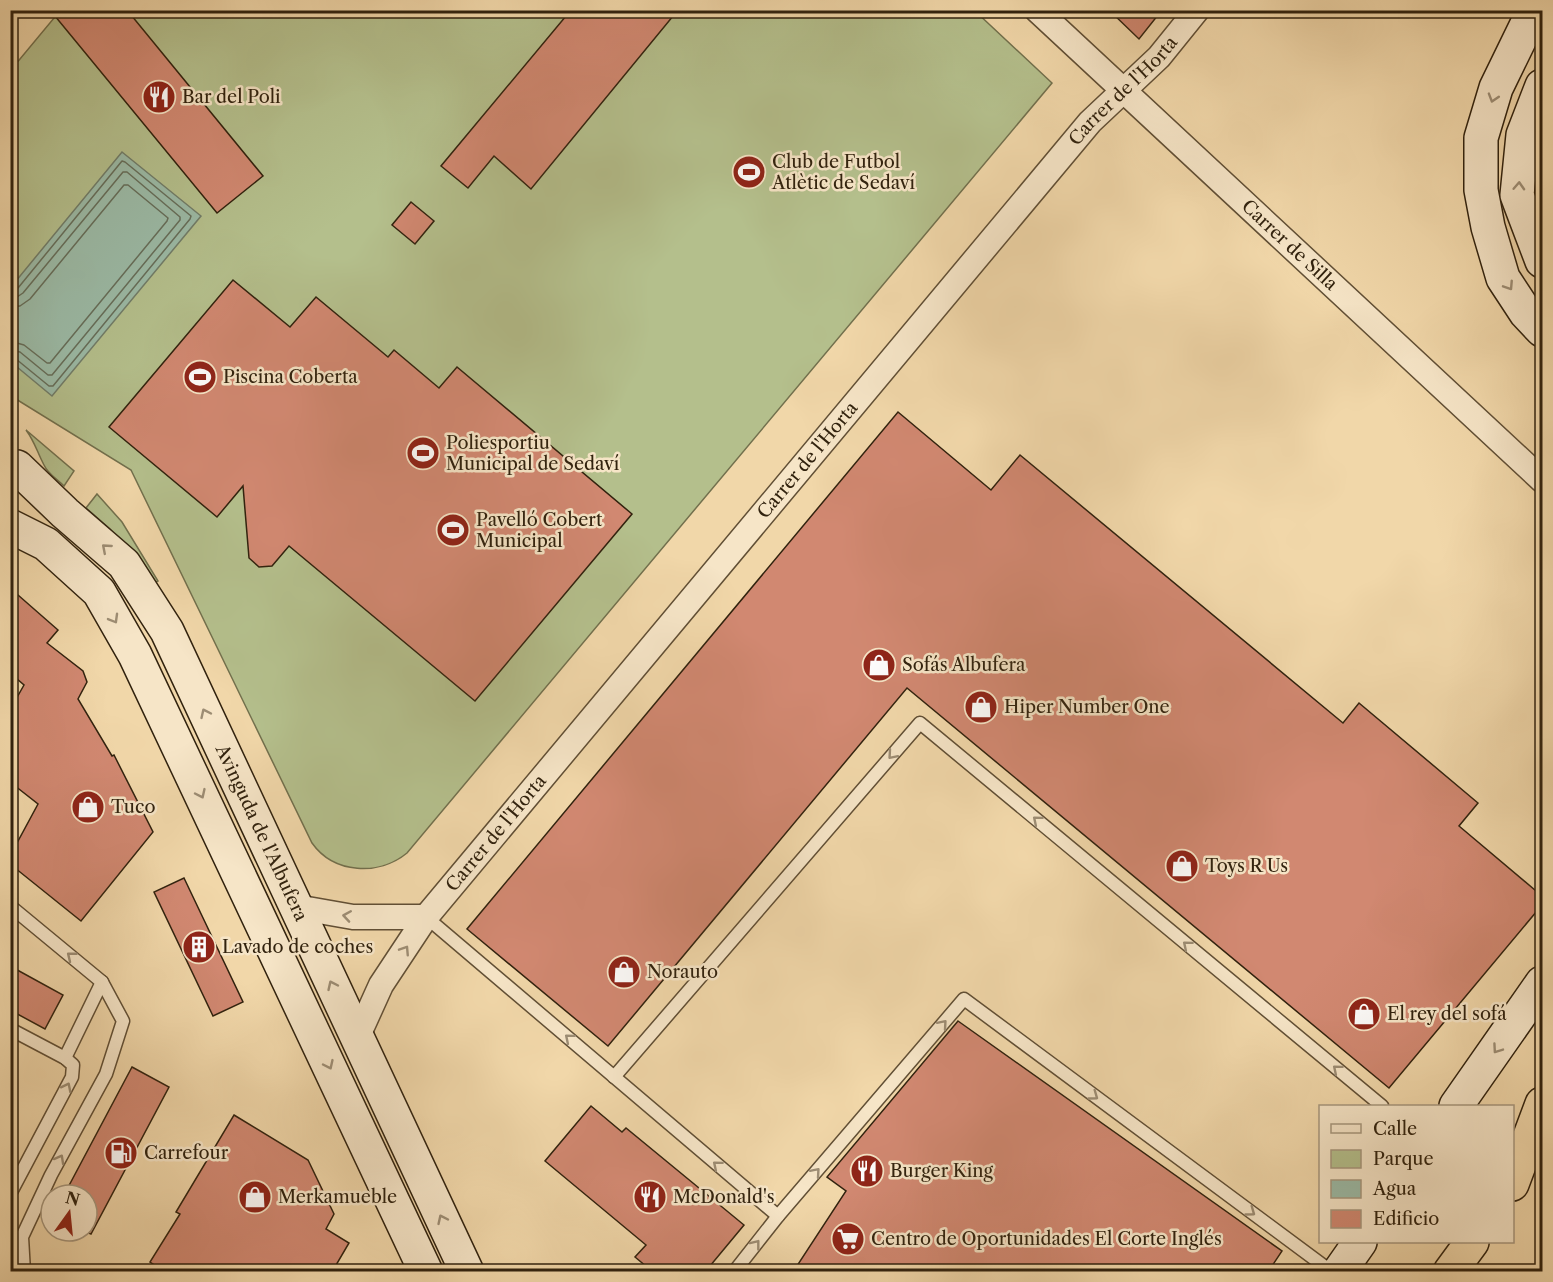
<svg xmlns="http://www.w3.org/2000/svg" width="1553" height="1282" font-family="'Libre Caslon Text',serif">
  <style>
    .green { fill: #b4bf8c; stroke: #72704d; stroke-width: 1.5 }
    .water { fill: #9bbaa6; stroke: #717d69; stroke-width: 1.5 }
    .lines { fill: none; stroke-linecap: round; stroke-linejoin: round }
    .shore { stroke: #666e5a; stroke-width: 1.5 }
    .building { fill: #d18871; stroke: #31220e; stroke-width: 1.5 }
    .lane-casing { stroke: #614f35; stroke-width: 15 }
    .street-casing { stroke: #614f35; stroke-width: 27 }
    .secondary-casing { stroke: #31220e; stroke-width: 36 }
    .highway-casing { stroke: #31220e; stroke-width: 36 }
    .lane { stroke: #f6e5c7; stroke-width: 12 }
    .street { stroke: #f6e5c7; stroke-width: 24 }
    .secondary { stroke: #f6e5c7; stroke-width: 33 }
    .highway { stroke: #f1d7a9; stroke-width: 33 }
    .oneway { stroke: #9d8d74 }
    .labels { text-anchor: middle; stroke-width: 5; stroke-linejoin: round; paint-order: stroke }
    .street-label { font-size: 18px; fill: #31220e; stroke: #f6e5c7 }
    .poi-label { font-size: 18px; fill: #31220e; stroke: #f6e5c7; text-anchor: start }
  </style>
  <rect width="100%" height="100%" fill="#f1d7a9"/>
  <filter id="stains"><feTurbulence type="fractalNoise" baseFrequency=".00333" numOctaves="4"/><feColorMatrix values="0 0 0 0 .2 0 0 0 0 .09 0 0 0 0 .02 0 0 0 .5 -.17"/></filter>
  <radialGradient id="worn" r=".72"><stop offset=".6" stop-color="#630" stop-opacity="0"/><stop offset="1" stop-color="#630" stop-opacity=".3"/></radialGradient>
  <g class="green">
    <path d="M974,10L1052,83L407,853C379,876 334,874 312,843L131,470L11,396L10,71L54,18L65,11Z"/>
    <path d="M26,430L74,471L64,486C57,479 48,474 44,465C37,452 35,442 26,430Z"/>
    <polygon points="97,494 122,522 158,581 153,584 110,529 86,508"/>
  </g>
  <polygon class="water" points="122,152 201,216 52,396 11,362 11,287"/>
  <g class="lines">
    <g class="shore">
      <polyline points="10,290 18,288 122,161 125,162 191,216 190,219 53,386 49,386 16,359 10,358"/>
      <polyline points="10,298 17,297 23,293 123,172 127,172 180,217 180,220 52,375 48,375 20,352 10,350"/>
      <polyline points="10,307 20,306 30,299 124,185 128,185 168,218 167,221 50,363 47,363 24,345 10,341"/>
    </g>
  </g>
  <g class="building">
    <polygon points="50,10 127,10 263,176 217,213"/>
    <polygon points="571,10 678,10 531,189 494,156 468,188 441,166"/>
    <polygon points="1109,10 1162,10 1139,39"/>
    <polygon points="411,202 434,221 415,244 392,225"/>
    <polygon points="233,280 290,327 316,297 388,357 394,350 439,388 457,367 632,514 475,701 289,546 272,566 259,567 249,558 243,486 217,517 109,427"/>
    <polygon points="898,412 991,490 1020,455 1343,723 1359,703 1478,803 1459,826 1542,896 1542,905 1389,1088 907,688 608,1046 467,929"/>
    <polygon points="10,588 58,630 47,643 83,671 87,682 78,699 112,756 114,755 153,832 81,921 10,864 10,856 38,804 10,782 11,708 24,685 10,673"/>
    <polygon points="184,878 243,1002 213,1016 154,892"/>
    <polygon points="10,966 63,995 45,1029 10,1010"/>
    <polygon points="958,1021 1282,1251 1268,1272 793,1272 846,1191 827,1177"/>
    <polygon points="132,1067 169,1087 91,1234 84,1231 87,1231 87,1195 64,1195"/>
    <polygon points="591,1106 622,1132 626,1128 744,1225 705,1272 653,1272 635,1257 646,1245 545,1161"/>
    <polygon points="234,1115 308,1160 334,1214 326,1229 349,1243 332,1272 165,1272 150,1262 180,1214 176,1212"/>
  </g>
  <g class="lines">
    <g class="lane-casing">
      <g id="lane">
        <polyline points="10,906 102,982 123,1021 106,1074 51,1175 22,1237 24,1272"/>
        <polyline points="426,917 778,1216"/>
        <polyline points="10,1029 65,1058 73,1065 72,1077 10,1194"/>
        <polyline points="65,1058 102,982"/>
        <polyline points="614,1077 920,723 1382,1106"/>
        <polyline points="734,1272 778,1216 964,999 1332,1272"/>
      </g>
    </g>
    <g class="street-casing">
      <g id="street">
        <path id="s1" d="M1037,10L1542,480"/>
        <polyline points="296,907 353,917 426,917"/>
        <path id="s2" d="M357,1038L381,985L426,917L1090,122L1159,57L1197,10"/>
      </g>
    </g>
    <g class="secondary-casing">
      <g id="secondary">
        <polyline points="1534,10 1496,88 1481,138 1481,190 1488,227 1503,278 1526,313 1542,330"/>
        <polyline points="1542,86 1523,135 1517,195 1542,261"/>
        <path id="s3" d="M17,467L65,513L124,564L167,631L467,1272"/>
        <polyline points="10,526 46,544 99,592 135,655 426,1272"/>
        <polyline points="1456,1106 1542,983"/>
        <polyline points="1339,1272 1360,1242"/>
      </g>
    </g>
    <g class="highway-casing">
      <g id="highway">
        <polyline points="1512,1184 1542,1104"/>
        <polyline points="1450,1272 1472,1242"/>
      </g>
    </g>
    <use href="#lane" class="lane"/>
    <use href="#street" class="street"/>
    <use href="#secondary" class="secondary"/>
    <use href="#highway" class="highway"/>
  </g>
  <defs><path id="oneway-chevron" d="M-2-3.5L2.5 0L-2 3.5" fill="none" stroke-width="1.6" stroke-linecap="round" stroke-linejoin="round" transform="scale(1.5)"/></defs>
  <g class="oneway">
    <use href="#oneway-chevron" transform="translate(1493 98) rotate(107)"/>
    <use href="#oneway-chevron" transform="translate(1519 186) rotate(-87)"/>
    <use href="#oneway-chevron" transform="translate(1509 286) rotate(57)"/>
    <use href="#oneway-chevron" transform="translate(106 548) rotate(-139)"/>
    <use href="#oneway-chevron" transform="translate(114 619) rotate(60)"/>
    <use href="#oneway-chevron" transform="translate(205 713) rotate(-115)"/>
    <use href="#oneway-chevron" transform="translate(892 755) rotate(131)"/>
    <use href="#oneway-chevron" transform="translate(201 794) rotate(65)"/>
    <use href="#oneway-chevron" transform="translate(1037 820) rotate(-140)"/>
    <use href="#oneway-chevron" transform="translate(347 916) rotate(-171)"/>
    <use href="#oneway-chevron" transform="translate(1187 945) rotate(-140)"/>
    <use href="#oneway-chevron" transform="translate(405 950) rotate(-57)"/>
    <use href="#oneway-chevron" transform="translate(71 956) rotate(-141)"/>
    <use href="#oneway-chevron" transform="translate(332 985) rotate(-115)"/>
    <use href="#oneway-chevron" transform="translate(943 1024) rotate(-49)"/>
    <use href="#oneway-chevron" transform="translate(569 1038) rotate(-140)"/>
    <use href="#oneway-chevron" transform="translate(1497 1049) rotate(125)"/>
    <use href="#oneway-chevron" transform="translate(329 1065) rotate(65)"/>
    <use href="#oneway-chevron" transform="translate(1337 1069) rotate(-140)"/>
    <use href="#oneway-chevron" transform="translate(67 1087) rotate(-63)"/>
    <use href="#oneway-chevron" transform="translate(1094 1096) rotate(36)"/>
    <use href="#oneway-chevron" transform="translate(60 1159) rotate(-61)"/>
    <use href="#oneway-chevron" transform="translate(717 1165) rotate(-140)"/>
    <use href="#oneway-chevron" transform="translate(816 1172) rotate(-49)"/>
    <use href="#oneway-chevron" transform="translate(1251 1212) rotate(36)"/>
    <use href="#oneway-chevron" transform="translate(442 1219) rotate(-115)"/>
    <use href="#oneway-chevron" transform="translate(756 1244) rotate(-52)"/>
  </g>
  <defs>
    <g id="restaurant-disc" transform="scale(1.725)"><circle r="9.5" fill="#8f2418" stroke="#f6e5c7"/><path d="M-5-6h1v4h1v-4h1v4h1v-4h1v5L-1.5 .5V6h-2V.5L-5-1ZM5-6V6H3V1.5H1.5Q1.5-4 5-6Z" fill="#fff"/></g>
    <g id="stadium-disc" transform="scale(1.725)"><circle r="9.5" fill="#8f2418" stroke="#f6e5c7"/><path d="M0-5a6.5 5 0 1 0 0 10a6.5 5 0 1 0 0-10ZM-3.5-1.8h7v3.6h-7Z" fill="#fff"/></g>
    <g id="shop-disc" transform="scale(1.725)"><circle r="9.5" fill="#8f2418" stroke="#f6e5c7"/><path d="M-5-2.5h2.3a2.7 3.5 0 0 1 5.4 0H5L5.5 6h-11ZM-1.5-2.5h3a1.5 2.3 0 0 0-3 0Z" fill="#fff"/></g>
    <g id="building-disc" transform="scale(1.725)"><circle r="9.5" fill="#8f2418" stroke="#f6e5c7"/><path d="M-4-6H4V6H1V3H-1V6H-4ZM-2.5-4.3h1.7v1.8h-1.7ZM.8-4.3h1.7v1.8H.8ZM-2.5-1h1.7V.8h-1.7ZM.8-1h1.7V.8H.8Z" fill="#fff"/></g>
    <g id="fuel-disc" transform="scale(1.725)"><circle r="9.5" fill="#8f2418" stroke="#f6e5c7"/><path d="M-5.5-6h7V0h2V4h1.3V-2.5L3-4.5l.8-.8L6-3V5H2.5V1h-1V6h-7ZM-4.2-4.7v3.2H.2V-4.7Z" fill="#fff"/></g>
    <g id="supermarket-disc" transform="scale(1.725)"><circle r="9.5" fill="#8f2418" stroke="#f6e5c7"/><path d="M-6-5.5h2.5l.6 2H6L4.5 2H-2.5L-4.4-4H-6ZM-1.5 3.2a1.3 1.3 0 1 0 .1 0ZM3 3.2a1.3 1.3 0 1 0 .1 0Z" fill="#fff"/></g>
  </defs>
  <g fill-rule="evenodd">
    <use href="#restaurant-disc" x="159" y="97"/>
    <use href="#stadium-disc" x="749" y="172"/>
    <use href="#stadium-disc" x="200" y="377"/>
    <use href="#stadium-disc" x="423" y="453"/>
    <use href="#stadium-disc" x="453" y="530"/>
    <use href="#shop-disc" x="879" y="665"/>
    <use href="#shop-disc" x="981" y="707"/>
    <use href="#shop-disc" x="88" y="807"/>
    <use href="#shop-disc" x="1182" y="866"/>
    <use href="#building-disc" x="199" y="947"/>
    <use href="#shop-disc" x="624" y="972"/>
    <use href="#shop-disc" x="1364" y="1014"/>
    <use href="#fuel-disc" x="121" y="1153"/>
    <use href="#restaurant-disc" x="867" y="1171"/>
    <use href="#shop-disc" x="255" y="1197"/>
    <use href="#restaurant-disc" x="650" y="1197"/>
    <use href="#supermarket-disc" x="848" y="1239"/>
  </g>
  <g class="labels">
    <g class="street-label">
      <text dy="6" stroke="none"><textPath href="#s2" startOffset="1221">Carrer de l'Horta</textPath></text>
      <text dy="6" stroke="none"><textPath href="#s1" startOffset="345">Carrer de Silla</textPath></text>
      <text dy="6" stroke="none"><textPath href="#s2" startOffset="735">Carrer de l'Horta</textPath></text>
      <text dy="6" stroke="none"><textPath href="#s2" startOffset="249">Carrer de l'Horta</textPath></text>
      <text dy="6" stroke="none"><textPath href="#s3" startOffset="447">Avinguda de l'Albufera</textPath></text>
    </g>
    <g class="poi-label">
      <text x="182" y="103">Bar del Poli</text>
      <text x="772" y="168">Club de Futbol<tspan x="772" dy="21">Atlètic de Sedaví</tspan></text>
      <text x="223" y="383">Piscina Coberta</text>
      <text x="446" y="449">Poliesportiu<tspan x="446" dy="21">Municipal de Sedaví</tspan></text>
      <text x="476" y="526">Pavelló Cobert<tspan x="476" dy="21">Municipal</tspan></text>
      <text x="902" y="671">Sofás Albufera</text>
      <text x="1004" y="713">Hiper Number One</text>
      <text x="111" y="813">Tuco</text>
      <text x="1205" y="872">Toys R Us</text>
      <text x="222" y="953">Lavado de coches</text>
      <text x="647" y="978">Norauto</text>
      <text x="1387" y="1020">El rey del sofá</text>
      <text x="144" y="1159">Carrefour</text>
      <text x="890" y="1177">Burger King</text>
      <text x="278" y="1203">Merkamueble</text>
      <text x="673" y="1203">McDonald's</text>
      <text x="871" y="1245">Centro de Oportunidades El Corte Inglés</text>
    </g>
  </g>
  <rect width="1553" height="1282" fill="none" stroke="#f1d7a9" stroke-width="36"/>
  <rect x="12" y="12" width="1529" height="1258" fill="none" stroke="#31220e" stroke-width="3"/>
  <rect x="18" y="18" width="1517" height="1246" fill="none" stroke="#31220e" stroke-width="1.5"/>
  <rect x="1319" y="1105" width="195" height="138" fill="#f6e5c7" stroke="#a7977d" stroke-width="1.5"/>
  <rect x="1331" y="1124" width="30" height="9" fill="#f6e5c7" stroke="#a7977d" stroke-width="1.5"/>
  <text x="1373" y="1135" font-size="18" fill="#31220e">Calle</text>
  <rect x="1331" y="1150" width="30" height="18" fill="#b4bf8c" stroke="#a7977d" stroke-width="1.5"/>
  <text x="1373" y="1165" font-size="18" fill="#31220e">Parque</text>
  <rect x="1331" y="1180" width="30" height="18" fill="#9bbaa6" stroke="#a7977d" stroke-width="1.5"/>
  <text x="1373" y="1195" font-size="18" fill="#31220e">Agua</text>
  <rect x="1331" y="1210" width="30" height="18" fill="#d18871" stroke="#a7977d" stroke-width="1.5"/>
  <text x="1373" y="1225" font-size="18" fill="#31220e">Edificio</text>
  <g transform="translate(69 1213) rotate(15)"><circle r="28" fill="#f6e5c7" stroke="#a7977d" stroke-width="1.5"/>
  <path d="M0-4.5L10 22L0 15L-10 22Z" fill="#8f2418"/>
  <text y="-9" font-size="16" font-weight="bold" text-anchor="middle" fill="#31220e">N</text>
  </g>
  <rect width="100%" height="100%" filter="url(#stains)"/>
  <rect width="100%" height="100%" fill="url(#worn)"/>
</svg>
